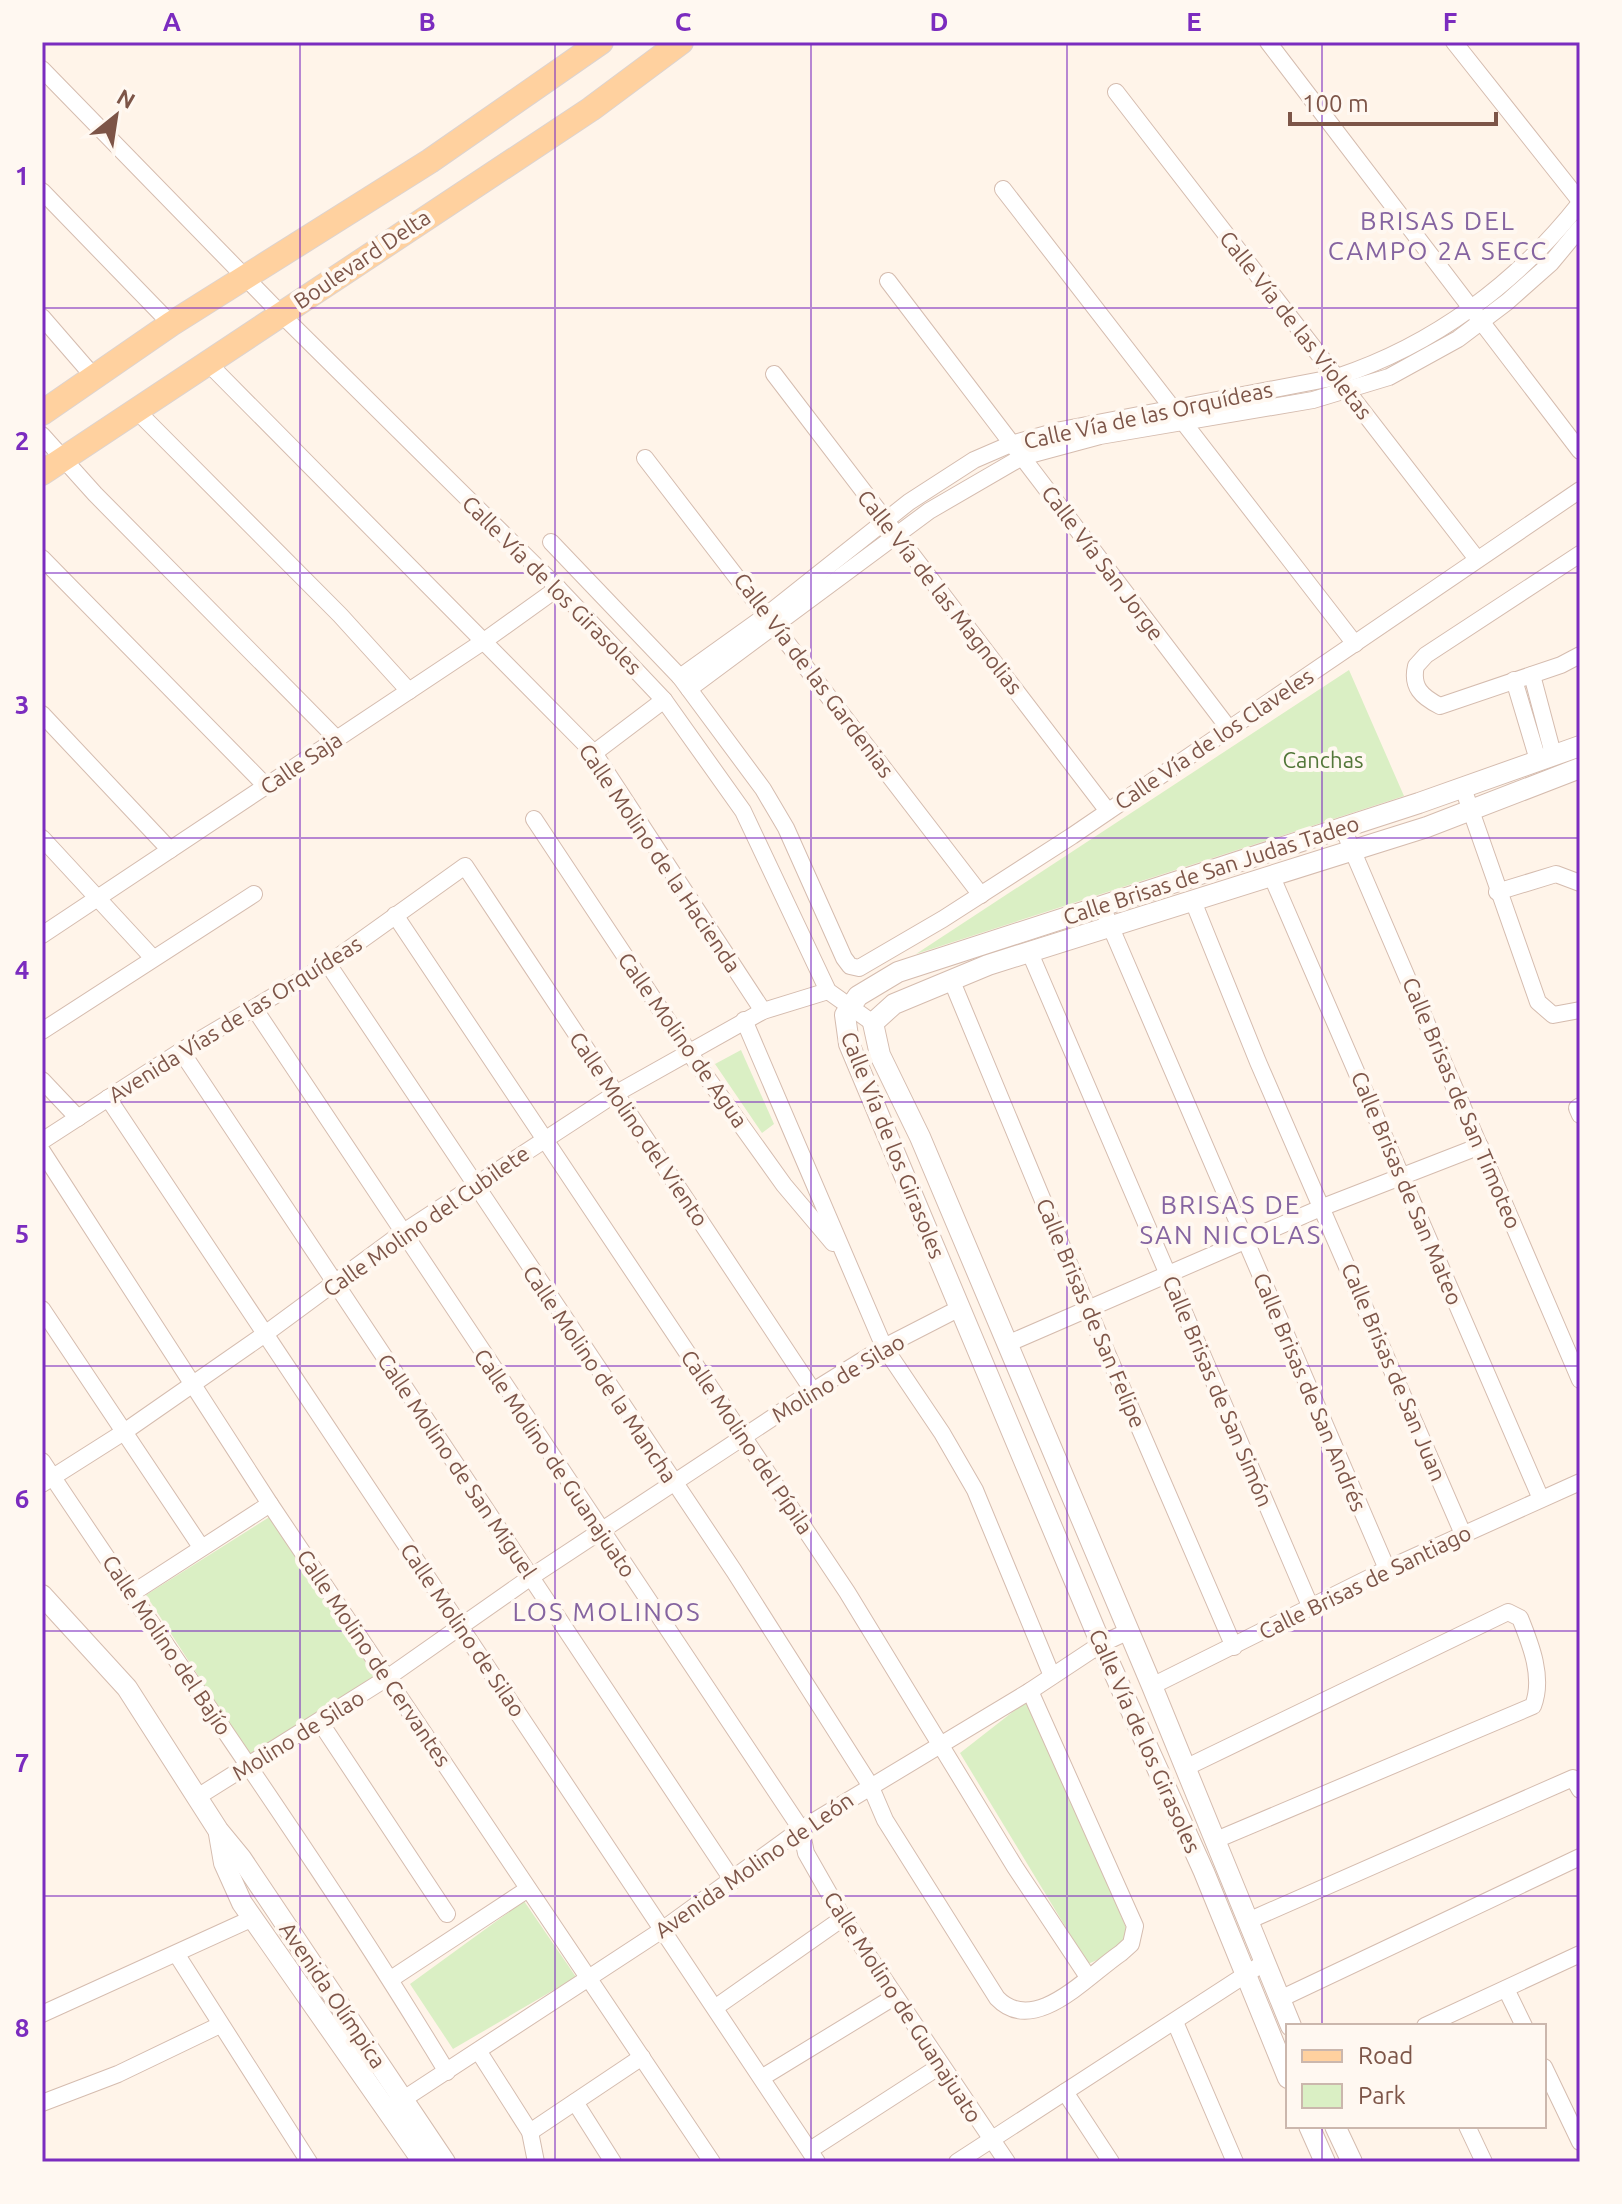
<svg xmlns="http://www.w3.org/2000/svg" width="1622" height="2204" font-family="Ubuntu,sans-serif">
  <style>
    .green { fill: #daefc4 }
    .lines { fill: none; stroke-linecap: round; stroke-linejoin: round }
    .minor-casing { stroke: #d5bcaf; stroke-width: 18 }
    .tertiary-casing { stroke: #d5bcaf; stroke-width: 22 }
    .primary-casing { stroke: #ddd3cf; stroke-width: 26 }
    .minor { stroke: #fff; stroke-width: 16 }
    .tertiary { stroke: #fff; stroke-width: 20 }
    .primary { stroke: #ffd19f; stroke-width: 24 }
    .grid { fill: none; stroke: #7b2cbf; stroke-width: 2; stroke-opacity: 0.55 }
    .labels { text-anchor: middle; stroke-width: 8; stroke-linejoin: round; paint-order: stroke }
    .street-label { font-size: 22px; fill: #7d5548; stroke: #fff8f1 }
    .park-label { font-size: 22px; fill: #537739; stroke: #fff8f1 }
    .quarter-label { font-size: 26px; letter-spacing: 2px; fill: #8564a0; stroke: #fff8f1 }
    .neatline { fill: none; stroke: #7b2cbf; stroke-width: 3 }
    .grid-label { font-size: 26px; text-anchor: middle; font-weight: bold; fill: #7b2cbf }
  </style>
  <rect width="100%" height="100%" fill="#fff4e9"/>
  <g class="green">
    <polygon points="1349,670 1404,796 916,954"/>
    <polygon points="741,1050 774,1124 762,1133 715,1064"/>
    <polygon points="271,1516 377,1680 252,1759 146,1595"/>
    <polygon points="1028,1700 1131,1939 1124,1948 1088,1964 960,1753"/>
    <polygon points="524,1901 576,1977 453,2049 410,1984"/>
  </g>
  <g class="lines">
    <g class="minor-casing">
      <g id="minor">
        <polyline points="1268,42 1580,451"/>
        <polyline points="1454,42 1580,201"/>
        <polyline points="42,69 280,313 558,588 664,700 743,811 828,991 873,1023"/>
        <polyline points="1116,92 1477,559"/>
        <polyline points="1003,189 1355,644"/>
        <polyline points="42,191 171,324"/>
        <polyline points="888,281 1230,730"/>
        <polyline points="42,317 94,377"/>
        <polyline points="206,361 594,753 763,1011"/>
        <polyline points="774,374 1107,810"/>
        <polyline points="135,409 340,615 409,691"/>
        <polyline points="42,435 95,494 337,739"/>
        <polyline points="645,458 981,895"/>
        <polyline points="551,542 680,677 763,789 786,828 844,958 850,966 859,968 943,919 1072,836 1580,490"/>
        <path d="M1580,554L1426,655L1416,666C1411,687 1422,697 1440,706L1561,665L1580,655"/>
        <polyline points="42,558 266,786"/>
        <polyline points="1532,675 1553,754"/>
        <path d="M680,677L768,614L909,502L974,460L1011,444L1061,430L1337,377C1434,345 1517,283 1580,203"/>
        <polyline points="1514,680 1538,760"/>
        <polyline points="689,689 929,511 1022,457 1100,436 1313,400 1389,377 1458,339 1507,302 1551,263 1580,228"/>
        <polyline points="42,714 170,850"/>
        <polyline points="594,753 664,700"/>
        <polyline points="1463,788 1538,1002 1553,1015 1580,1010"/>
        <polyline points="534,819 688,1051 784,1185 833,1243"/>
        <polyline points="1342,826 1580,1380"/>
        <polyline points="42,838 152,957"/>
        <polyline points="1272,877 1541,1499"/>
        <polyline points="1497,892 1556,874 1580,883"/>
        <polyline points="1193,901 1258,1062 1463,1534"/>
        <polyline points="395,915 847,1592 1015,1867 1088,1977"/>
        <polyline points="1106,916 1387,1569"/>
        <polyline points="42,935 484,641 558,588"/>
        <polyline points="1030,953 1311,1608"/>
        <path d="M328,964L734,1571L870,1785L885,1820L997,1998C1034,2037 1087,1976 1121,1953L1131,1944L1135,1926L1030,1691"/>
        <polyline points="951,979 1088,1309 1234,1647"/>
        <polyline points="254,1008 801,1829 806,1853 843,1918 1007,2162"/>
        <polyline points="744,1020 884,1347 942,1433 975,1490 1052,1676"/>
        <polyline points="42,1031 254,894"/>
        <polyline points="181,1051 733,1881"/>
        <polyline points="42,1080 78,1118"/>
        <polyline points="108,1098 817,2162"/>
        <polyline points="1580,1106 1577,1108 1580,1115"/>
        <polyline points="42,1141 181,1051 328,964 465,866 813,1391"/>
        <polyline points="42,1151 270,1504 712,2162"/>
        <polyline points="42,1309 201,1547"/>
        <polyline points="1007,1344 1323,1207 1480,1146"/>
        <path d="M42,1461C177,1665 320,1862 447,2072"/>
        <polyline points="42,1484 124,1432 265,1334 402,1233 615,1094 763,1011 828,991"/>
        <polyline points="131,1594 270,1504"/>
        <polyline points="1152,1686 1387,1569 1580,1482"/>
        <polyline points="320,1722 447,1914"/>
        <path d="M1185,1768L1508,1612L1520,1618C1531,1645 1544,1678 1533,1706L1216,1840"/>
        <polyline points="199,1796 387,1678 531,1577 813,1391 884,1347 960,1308"/>
        <polyline points="1250,1920 1573,1778 1580,1790"/>
        <polyline points="177,1955 309,2162"/>
        <polyline points="391,1979 528,1889"/>
        <polyline points="1506,1989 1524,2026"/>
        <polyline points="1280,1999 1580,1857"/>
        <polyline points="716,2007 843,1918"/>
        <polyline points="42,2014 253,1918"/>
        <polyline points="1175,2022 1235,2162"/>
        <polyline points="1425,2026 1580,1954"/>
        <polyline points="479,2052 530,2132 536,2162"/>
        <polyline points="1544,2067 1580,2142"/>
        <polyline points="763,2077 894,1997"/>
        <polyline points="1065,2092 1111,2162"/>
        <polyline points="575,2102 613,2162"/>
        <polyline points="42,2103 118,2074 220,2025"/>
        <polyline points="393,2106 662,1930 801,1829 1030,1691 1101,1644 1127,1632"/>
        <polyline points="1467,2126 1484,2162"/>
        <polyline points="530,2132 642,2057"/>
        <polyline points="810,2150 940,2066"/>
        <polyline points="957,2162 1265,1962"/>
      </g>
    </g>
    <g class="tertiary-casing">
      <g id="tertiary">
        <polyline points="42,1595 127,1688 218,1830 241,1858 445,2162"/>
        <polyline points="219,1834 224,1863 242,1903 423,2162"/>
        <polyline points="1291,2026 1152,1686 920,1137 880,1055 873,1023 894,1004 988,965 1427,827 1580,768"/>
        <polyline points="1288,2078 1204,1872 1101,1644 849,1044 845,1015 858,996 898,972 1419,803 1580,746"/>
        <polyline points="1309,2126 1325,2162"/>
        <polyline points="1335,2126 1352,2162"/>
      </g>
    </g>
    <g class="primary-casing">
      <g id="primary">
        <polyline points="42,413 171,324 430,161 601,42"/>
        <polyline points="42,473 591,109 681,42"/>
      </g>
    </g>
    <use href="#minor" class="minor"/>
    <use href="#tertiary" class="tertiary"/>
    <use href="#primary" class="primary"/>
  </g>
  <path class="grid" d="M300,42V2162M555,42V2162M811,42V2162M1067,42V2162M1322,42V2026M42,308H1580M42,573H1580M42,838H1580M42,1102H1580M42,1366H1580M42,1631H1580M42,1896H1580M1322,2126V2162"/>
  <g class="labels">
    <g class="street-label">
      <text transform="translate(362 259) rotate(-34)" y="8">Boulevard Delta</text>
      <text transform="translate(1296 325) rotate(52)" y="8">Calle Vía de las Violetas</text>
      <text transform="translate(1148 415) rotate(-12)" y="8">Calle Vía de las Orquídeas</text>
      <text transform="translate(1103 563) rotate(53)" y="8">Calle Vía San Jorge</text>
      <text transform="translate(552 585) rotate(45)" y="8">Calle Vía de los Girasoles</text>
      <text transform="translate(940 592) rotate(52)" y="8">Calle Vía de las Magnolias</text>
      <text transform="translate(814 675) rotate(53)" y="8">Calle Vía de las Gardenias</text>
      <text transform="translate(1214 739) rotate(-34)" y="8">Calle Vía de los Claveles</text>
      <text transform="translate(301 763) rotate(-34)" y="8">Calle Saja</text>
      <text transform="translate(660 858) rotate(56)" y="8">Calle Molino de la Hacienda</text>
      <text transform="translate(1211 870) rotate(-18)" y="8">Calle Brisas de San Judas Tadeo</text>
      <text transform="translate(235 1019) rotate(-32)" y="8">Avenida Vías de las Orquídeas</text>
      <text transform="translate(683 1040) rotate(55)" y="8">Calle Molino de Agua</text>
      <text transform="translate(1462 1103) rotate(67)" y="8">Calle Brisas de San Timoteo</text>
      <text transform="translate(639 1129) rotate(56)" y="8">Calle Molino del Viento</text>
      <text transform="translate(893 1145) rotate(68)" y="8">Calle Vía de los Girasoles</text>
      <text transform="translate(1407 1188) rotate(67)" y="8">Calle Brisas de San Mateo</text>
      <text transform="translate(426 1221) rotate(-35)" y="8">Calle Molino del Cubilete</text>
      <text transform="translate(1091 1313) rotate(67)" y="8">Calle Brisas de San Felipe</text>
      <text transform="translate(1394 1372) rotate(67)" y="8">Calle Brisas de San Juan</text>
      <text transform="translate(600 1374) rotate(56)" y="8">Calle Molino de la Mancha</text>
      <text transform="translate(838 1378) rotate(-31)" y="8">Molino de Silao</text>
      <text transform="translate(1218 1391) rotate(67)" y="8">Calle Brisas de San Simón</text>
      <text transform="translate(1310 1392) rotate(67)" y="8">Calle Brisas de San Andrés</text>
      <text transform="translate(747 1442) rotate(56)" y="8">Calle Molino del Pípila</text>
      <text transform="translate(555 1463) rotate(56)" y="8">Calle Molino de Guanajuato</text>
      <text transform="translate(457 1466) rotate(56)" y="8">Calle Molino de San Miguel</text>
      <text transform="translate(1365 1582) rotate(-26)" y="8">Calle Brisas de Santiago</text>
      <text transform="translate(463 1630) rotate(56)" y="8">Calle Molino de Silao</text>
      <text transform="translate(167 1645) rotate(56)" y="8">Calle Molino del Bajío</text>
      <text transform="translate(374 1658) rotate(56)" y="8">Calle Molino de Cervantes</text>
      <text transform="translate(298 1735) rotate(-32)" y="8">Molino de Silao</text>
      <text transform="translate(1145 1741) rotate(66)" y="8">Calle Vía de los Girasoles</text>
      <text transform="translate(754 1865) rotate(-35)" y="8">Avenida Molino de León</text>
      <text transform="translate(333 1995) rotate(56)" y="8">Avenida Olímpica</text>
      <text transform="translate(903 2007) rotate(57)" y="8">Calle Molino de Guanajuato</text>
    </g>
    <g class="park-label">
      <text x="1323" y="768">Canchas</text>
    </g>
    <g class="quarter-label">
      <text x="1438" y="230">BRISAS DEL<tspan x="1438" dy="30">CAMPO 2A SECC</tspan></text>
      <text x="1231" y="1214">BRISAS DE<tspan x="1231" dy="30">SAN NICOLAS</tspan></text>
      <text x="607" y="1621">LOS MOLINOS</text>
    </g>
  </g>
  <rect width="1622" height="2204" fill="none" stroke="#fff8f1" stroke-width="88"/>
  <rect x="1286" y="2024" width="260" height="104" fill="#fff8f1" stroke="#cbb7ad" stroke-width="2"/>
  <rect x="1302" y="2050" width="40" height="12" fill="#ffd19f" stroke="#cbb7ad" stroke-width="2"/>
  <text x="1358" y="2064" font-size="24" fill="#7d5548">Road</text>
  <rect x="1302" y="2084" width="40" height="24" fill="#daefc4" stroke="#cbb7ad" stroke-width="2"/>
  <text x="1358" y="2104" font-size="24" fill="#7d5548">Park</text>
  <g transform="translate(116 116) rotate(30)" stroke="#fff8f1" stroke-width="6" paint-order="stroke">
  <path d="M0-6L14 30L0 20L-14 30Z" fill="#7d5548"/>
  <text y="-12" font-size="22" font-weight="bold" text-anchor="middle" fill="#7d5548">N</text>
  </g>
  <path d="M1290 112v12h206v-12" fill="none" stroke="#7d5548" stroke-width="4"/>
  <text x="1302" y="112" font-size="24" fill="#7d5548" stroke="#fff8f1" stroke-width="6" paint-order="stroke">100 m</text>
  <rect x="44" y="44" width="1534" height="2116" class="neatline"/>
  <g class="grid-label">
    <text x="172" y="31">A</text>
    <text x="427" y="31">B</text>
    <text x="683" y="31">C</text>
    <text x="939" y="31">D</text>
    <text x="1194" y="31">E</text>
    <text x="1450" y="31">F</text>
    <text x="22" y="185">1</text>
    <text x="22" y="450">2</text>
    <text x="22" y="714">3</text>
    <text x="22" y="979">4</text>
    <text x="22" y="1243">5</text>
    <text x="22" y="1508">6</text>
    <text x="22" y="1772">7</text>
    <text x="22" y="2037">8</text>
  </g>
</svg>
